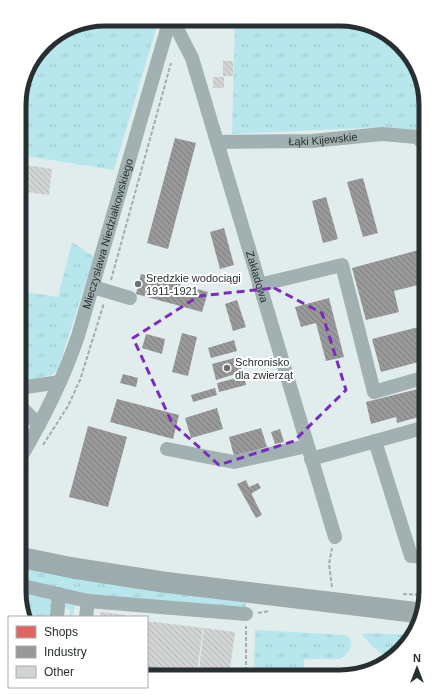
<svg xmlns="http://www.w3.org/2000/svg" width="445" height="696" font-family="Arial,sans-serif">
  <style>
    .grass { fill: url(#grass-tufts) }
    .shops { fill: url(#shops-back-hatch) }
    .industry { fill: url(#industry-back-hatch) }
    .building { fill: url(#building-back-hatch) }
    .lines { fill: none; stroke-linecap: round; stroke-linejoin: round }
    .path { stroke: #a2acae; stroke-width: 2; stroke-dasharray: 4 2; stroke-linecap: butt }
    .minor { stroke: #a1b0b1; stroke-width: 14 }
    .highway { stroke: #9dabad; stroke-width: 21 }
    .marked { fill: none; stroke: #7b2cbf; stroke-width: 3; stroke-dasharray: 8 5; stroke-linejoin: round }
    .poi-dot { fill: #697173; stroke: #fff; stroke-width: 1.5 }
    .labels { text-anchor: middle; stroke-width: 4; stroke-linejoin: round; paint-order: stroke }
    .street-label { font-size: 11px; fill: #282f31; stroke: #fff }
    .poi-label { font-size: 11px; fill: #282f31; stroke: #fff; text-anchor: start }
    .rim { fill: none; stroke: #282f31; stroke-width: 5 }
  </style>
  <defs>
    <pattern id="grass-tufts" width="24" height="20" patternUnits="userSpaceOnUse"><rect width="24" height="20" fill="#b7e6ed"/><path d="M3 7l-1-3M5 7V3M7 7l1-3M15 17l-1-3M17 17v-4M19 17l1-3" fill="none" stroke="#9dc6cc"/></pattern>
    <pattern id="shops-back-hatch" width="6" height="6" patternUnits="userSpaceOnUse"><rect width="6" height="6" fill="#e06666"/><path d="M-1 5l2 2M0 0l6 6M5-1l2 2" fill="none" stroke="#b65455"/></pattern>
    <pattern id="industry-back-hatch" width="6" height="6" patternUnits="userSpaceOnUse"><rect width="6" height="6" fill="#999"/><path d="M-1 5l2 2M0 0l6 6M5-1l2 2" fill="none" stroke="#7d7d7d"/></pattern>
    <pattern id="building-back-hatch" width="6" height="6" patternUnits="userSpaceOnUse"><rect width="6" height="6" fill="#d2d4d3"/><path d="M-1 5l2 2M0 0l6 6M5-1l2 2" fill="none" stroke="#b4b6b6"/></pattern>
  </defs>
  <rect width="100%" height="100%" fill="#e1eced"/>
  <g class="grass">
    <polygon points="105,19 159,19 114,170 20,155 20,94 28,67 48,40 72,25"/>
    <polygon points="235,20 357,21 397,40 420,72 426,105 426,135 425,133 384,127 232,134"/>
    <polygon points="72,242 94,257 58,369 52,375 19,382 19,291 58,297"/>
    <path d="M19,409C26,419 27,428 19,437Z"/>
    <polygon points="19,568 246,602 246,610 88,596 19,581"/>
    <polygon points="19,591 53,596 51,617 24,617"/>
    <polygon points="65,601 75,602 73,617 69,617 70,609 62,608"/>
    <path d="M255,630L345,635L350,638C353,648 348,654 340,659H304V677H254Z"/>
    <polygon points="366,633 412,635 408,643 388,659 371,645 362,634"/>
  </g>
  <polygon class="shops" points="25,348 25,353 19,353 19,349"/>
  <g class="industry">
    <polygon points="175,138 196,143 168,249 147,243"/>
    <polygon points="363,178 378,233 363,237 347,182"/>
    <polygon points="326,197 338,239 323,243 312,201"/>
    <polygon points="426,201 426,228 419,203"/>
    <polygon points="224,228 234,265 220,269 210,232"/>
    <polygon points="426,248 426,283 394,291 399,312 366,320 352,268"/>
    <polygon points="141,274 208,292 202,312 136,294"/>
    <polygon points="329,298 344,357 326,361 316,323 301,327 295,307"/>
    <polygon points="237,300 246,327 233,331 225,304"/>
    <polygon points="426,325 426,360 381,372 372,339"/>
    <polygon points="182,333 197,337 188,376 172,372"/>
    <polygon points="146,334 165,339 162,354 142,348"/>
    <polygon points="234,340 237,351 211,358 208,348"/>
    <polygon points="238,357 242,372 216,380 212,364"/>
    <polygon points="123,374 138,378 136,387 120,383"/>
    <polygon points="244,376 246,385 219,392 217,383"/>
    <polygon points="426,387 426,415 397,423 396,417 371,424 366,402"/>
    <polygon points="215,388 217,395 193,402 191,395"/>
    <polygon points="117,399 179,415 173,439 110,422"/>
    <polygon points="217,408 223,429 191,438 185,418"/>
    <polygon points="88,426 127,437 108,507 69,497"/>
    <polygon points="261,428 267,447 234,456 229,437"/>
    <polygon points="280,429 284,442 275,444 271,432"/>
    <polygon points="246,480 249,487 258,483 261,488 252,493 252,495 262,515 256,518 237,484"/>
  </g>
  <g class="building">
    <rect x="223" y="61" width="10" height="15"/>
    <rect x="213" y="77" width="11" height="11"/>
    <polygon points="20,164 52,169 49,195 20,191"/>
    <polygon points="100,612 126,615 126,617 100,617"/>
    <polygon points="147,621 203,628 197,672 147,666"/>
    <polygon points="204,628 235,632 229,677 198,677"/>
  </g>
  <g class="lines">
    <g class="path">
      <polyline points="111,280 171,63"/>
      <polyline points="43,445 68,406 80,380 104,303"/>
      <polyline points="19,481 28,469"/>
      <polyline points="332,587 329,564 332,548"/>
      <polyline points="403,594 426,595"/>
      <polyline points="258,613 270,611"/>
      <polyline points="246,677 246,626"/>
    </g>
    <g class="minor">
      <path id="s1" d="M172,19L192,58L335,537"/>
      <path id="s2" d="M217,142L312,141L382,134L417,137L426,146"/>
      <polyline points="259,285 342,265 374,392 426,377"/>
      <polyline points="93,287 130,298"/>
      <polyline points="19,388 60,382"/>
      <polyline points="19,405 39,425"/>
      <polyline points="375,441 411,556 426,557"/>
      <polyline points="167,449 234,462 307,446"/>
      <polyline points="311,459 426,427"/>
      <path id="s3" d="M19,460C43,420 63,380 78,336L170,19"/>
      <polyline points="19,585 88,601 246,614"/>
      <polyline points="57,617 59,594"/>
      <polyline points="86,617 88,601"/>
      <polyline points="147,673 180,677"/>
    </g>
    <polyline class="highway" points="19,557 73,568 163,582 420,613"/>
  </g>
  <path class="marked" d="M274,288L322,313L346,390L294,441L219,465L172,423L133,338L199,296Z"/>
  <g class="poi-dot">
    <circle cx="138" cy="284" r="4"/>
    <circle cx="227" cy="368" r="4"/>
  </g>
  <g class="labels">
    <g class="street-label">
      <text dy="4" stroke="none"><textPath href="#s2" startOffset="106">Łąki Kijewskie</textPath></text>
      <text dy="4" stroke="none"><textPath href="#s3" startOffset="244">Mieczysława Niedziałkowskiego</textPath></text>
      <text dy="4" stroke="none"><textPath href="#s1" startOffset="272">Zakładowa</textPath></text>
    </g>
    <g class="poi-label">
      <text x="146" y="282">Sredzkie wodociągi<tspan x="146" dy="13">1911-1921</tspan></text>
      <text x="235" y="366">Schronisko<tspan x="235" dy="13">dla zwierząt</tspan></text>
    </g>
  </g>
  <path d="M0 0H445V696H0ZM105 26H340A79 79 0 0 1 419 105V591A79 79 0 0 1 340 670H105A79 79 0 0 1 26 591V105A79 79 0 0 1 105 26Z" fill="#fff" fill-rule="evenodd"/>
  <path class="rim" d="M105 26H340A79 79 0 0 1 419 105V591A79 79 0 0 1 340 670H105A79 79 0 0 1 26 591V105A79 79 0 0 1 105 26Z"/>
  <rect x="8" y="616" width="140" height="72" fill="#ffffff" stroke="#a9acad"/>
  <rect x="16" y="626" width="20" height="12" fill="#e06666" stroke="#a9acad"/>
  <text x="44" y="636" font-size="12" fill="#282f31">Shops</text>
  <rect x="16" y="646" width="20" height="12" fill="#999999" stroke="#a9acad"/>
  <text x="44" y="656" font-size="12" fill="#282f31">Industry</text>
  <rect x="16" y="666" width="20" height="12" fill="#d2d4d3" stroke="#a9acad"/>
  <text x="44" y="676" font-size="12" fill="#282f31">Other</text>
  <g transform="translate(417 668)" stroke="#ffffff" stroke-width="3" paint-order="stroke">
  <path d="M0-3L7 15L0 10L-7 15Z" fill="#282f31"/>
  <text y="-6" font-size="11" font-weight="bold" text-anchor="middle" fill="#282f31">N</text>
  </g>
</svg>
